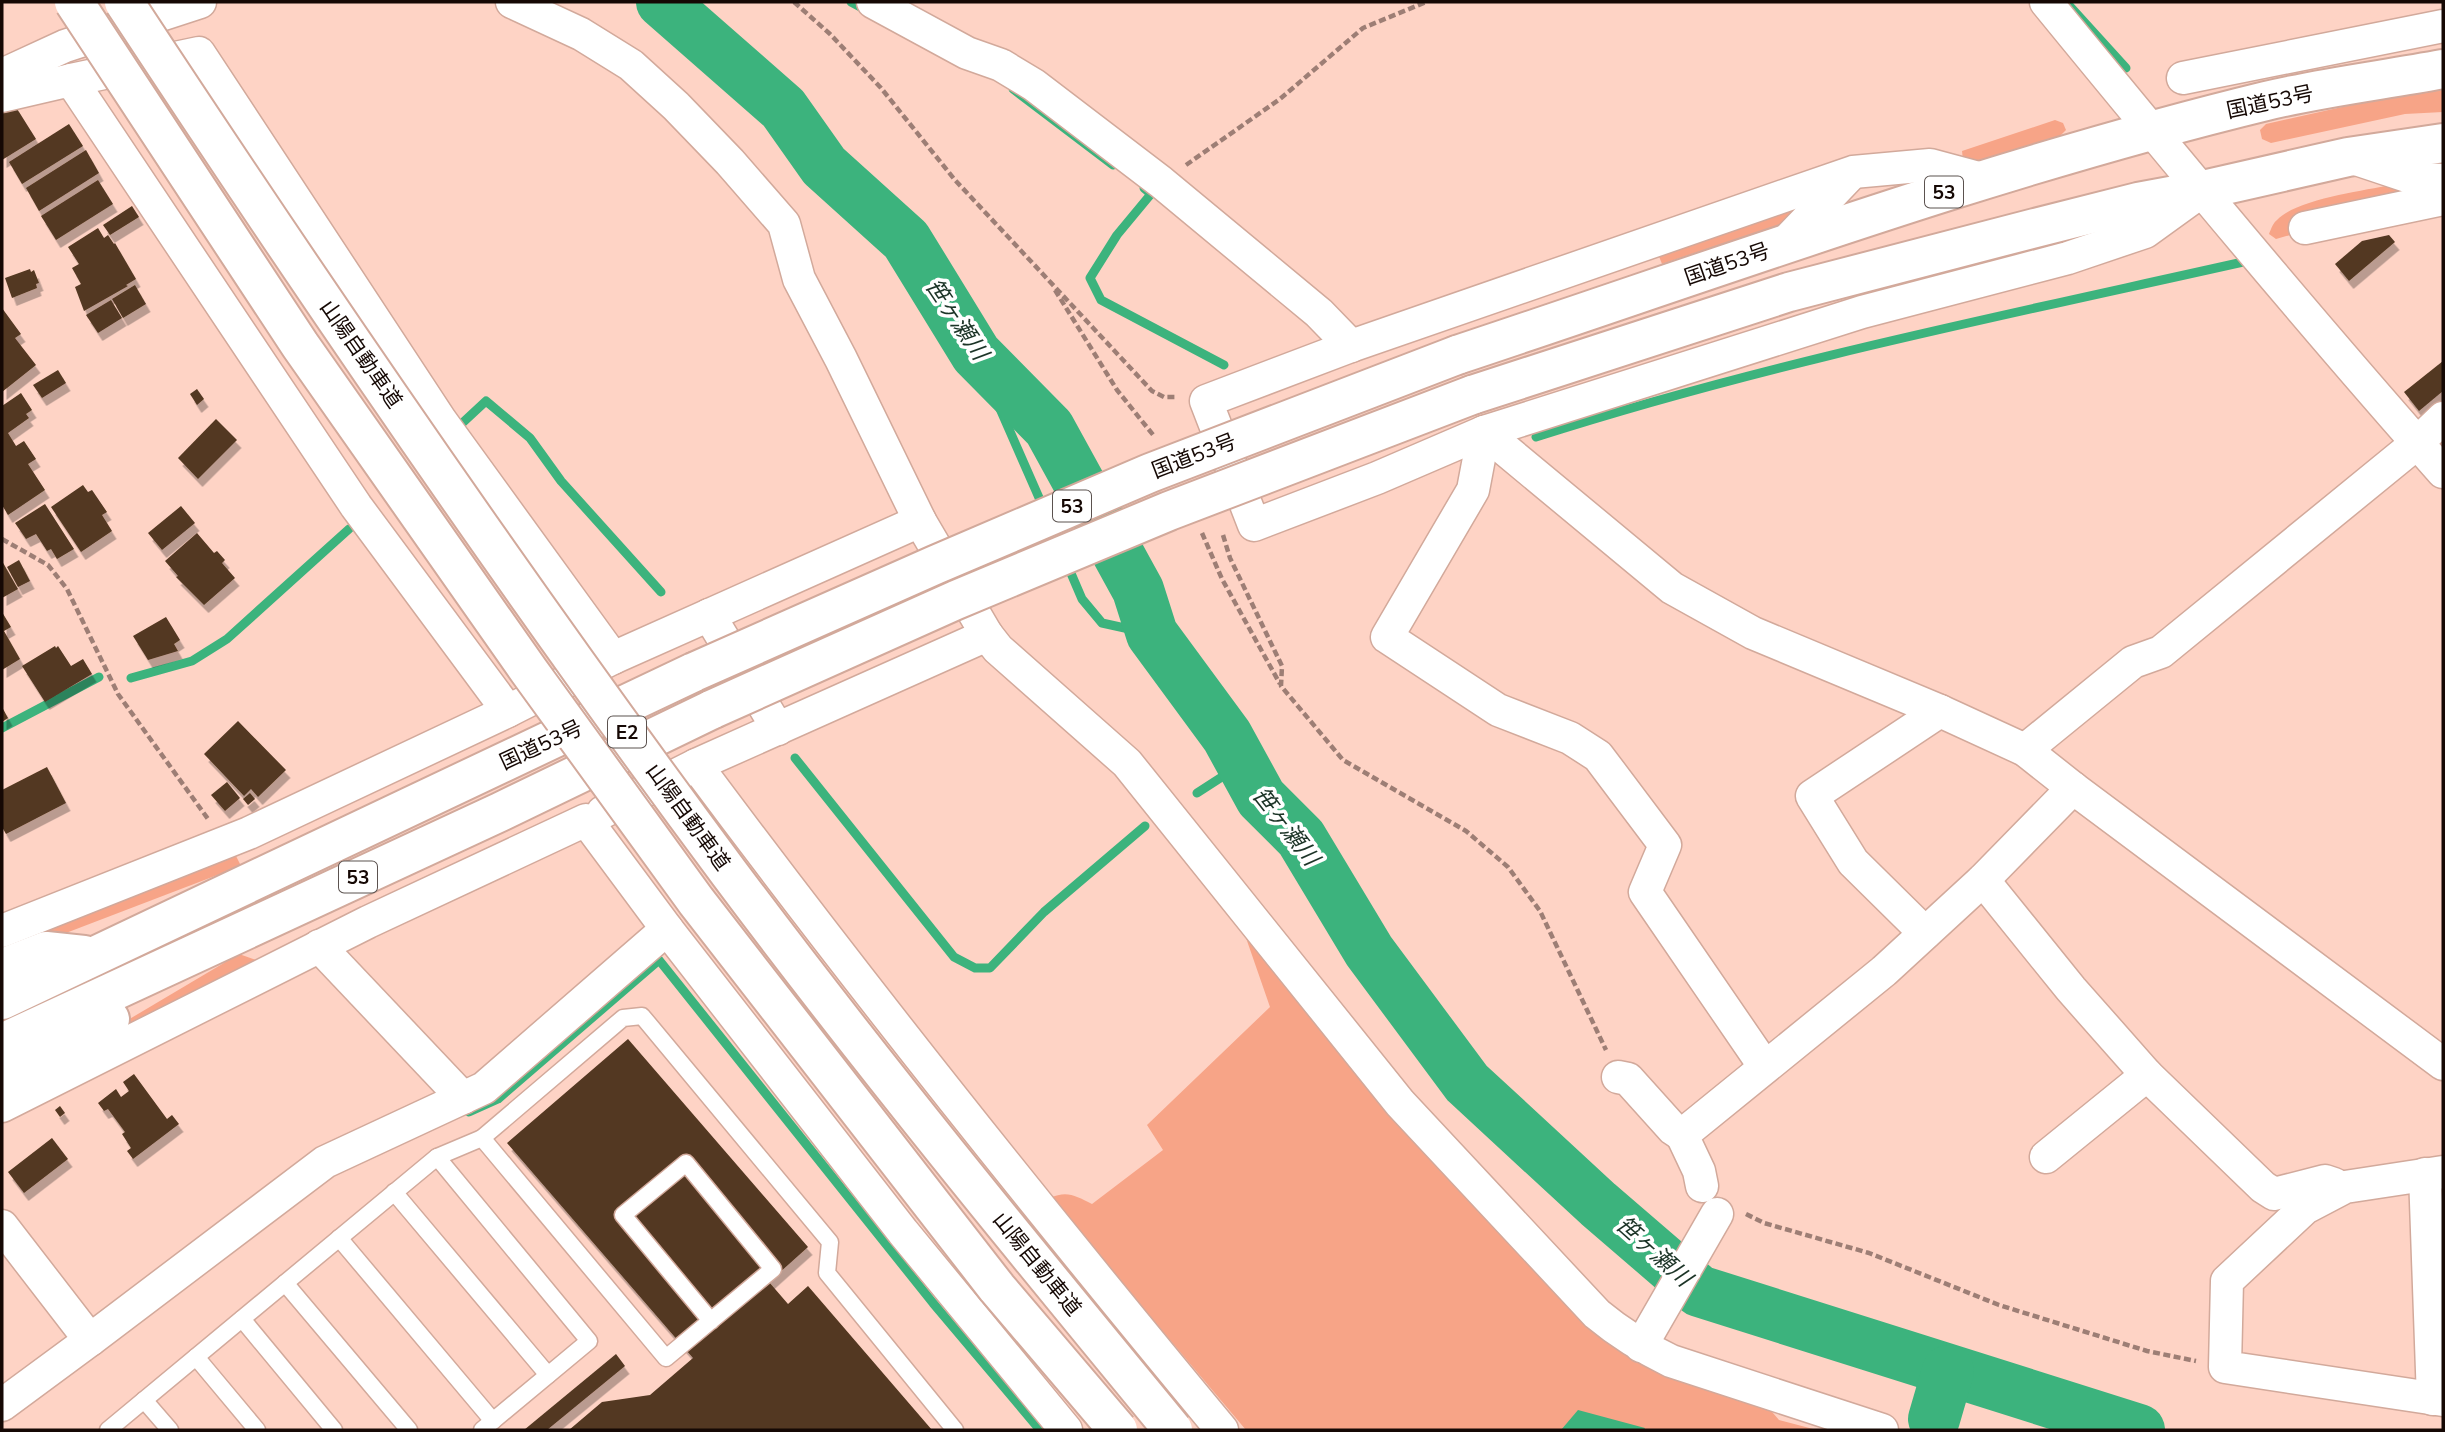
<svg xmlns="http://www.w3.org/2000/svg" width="2445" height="1432" font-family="Mulish,'Noto Sans JP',sans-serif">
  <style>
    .green { fill: #f7a487 }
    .water { fill: #3cb37d }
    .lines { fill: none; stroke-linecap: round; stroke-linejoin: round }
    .stream { stroke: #3cb37d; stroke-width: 9 }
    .river { stroke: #3cb37d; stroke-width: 52 }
    .building { fill: #523720; filter: url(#shadow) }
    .service-casing { stroke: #d2a99b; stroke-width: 19 }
    .minor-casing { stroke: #d2a99b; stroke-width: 35 }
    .trunk-casing { stroke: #d2a99b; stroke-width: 42 }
    .path { stroke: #9d7e75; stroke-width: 4.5; stroke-dasharray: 7 3.5; stroke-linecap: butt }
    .service { stroke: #fff; stroke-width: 16 }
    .minor { stroke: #fff; stroke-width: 32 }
    .trunk { stroke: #fff; stroke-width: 38 }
    .trunk-bridge-casing { stroke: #d2a99b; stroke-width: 42; stroke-linecap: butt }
    .motorway-bridge-casing { stroke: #d2a99b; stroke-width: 42; stroke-linecap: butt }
    .trunk-bridge { stroke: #fff; stroke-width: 38 }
    .motorway-bridge { stroke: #fff; stroke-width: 38 }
    .labels { text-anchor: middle; stroke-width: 7; stroke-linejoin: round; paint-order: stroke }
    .shield { fill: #fff; stroke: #5b524f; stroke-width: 2 }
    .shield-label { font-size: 19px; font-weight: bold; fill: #150804 }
    .street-label { font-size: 21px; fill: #150804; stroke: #fff }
    .water-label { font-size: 23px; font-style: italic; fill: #1c3427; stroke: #fff }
  </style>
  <defs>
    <filter id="shadow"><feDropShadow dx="4.5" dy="8" stdDeviation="0" flood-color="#0004"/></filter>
  </defs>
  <rect width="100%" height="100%" fill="#fed3c5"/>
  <g class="green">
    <polygon points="2443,88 2443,112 2405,114 2271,143 2262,139 2260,130 2266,124 2396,95"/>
    <polygon points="2055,120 2063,123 2066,130 2060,136 1988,162 1963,160 1962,151"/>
    <path d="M2391,185L2434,188L2294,216L2297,233L2276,239L2269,234C2271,229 2273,223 2277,220C2297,199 2362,191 2391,185Z"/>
    <polygon points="1818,192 1788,222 1662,264 1655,246"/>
    <polygon points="235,854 241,866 45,941 21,941"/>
    <path d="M1237,912L1601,1330L1761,1399L1779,1420L1817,1430H1246L1050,1198C1067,1190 1076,1196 1092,1204L1163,1150L1147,1125L1270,1007Z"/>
    <polygon points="239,954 259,961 79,1049"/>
  </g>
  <polygon class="water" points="1578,1410 1645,1428 1644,1430 1561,1430"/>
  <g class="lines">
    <g class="stream">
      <polyline points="851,2 868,11"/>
      <polyline points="2066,2 2126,68"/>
      <polyline points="1013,89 1113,165"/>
      <polyline points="1144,188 1151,194 1117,235 1090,278 1101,300 1224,365"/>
      <polyline points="976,354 1044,509"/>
      <polyline points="458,427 486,401 530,438 561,481 661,592"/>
      <path d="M1536,437C1767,363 2006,315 2243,262"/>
      <polyline points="1067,564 1082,599 1102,623 1152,634"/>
      <polyline points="131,678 192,661 227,639 349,529"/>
      <polyline points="2,728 99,677"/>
      <polyline points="795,758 954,957 975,968 990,968 1044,912 1145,826"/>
      <polyline points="1197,793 1242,764"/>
      <polyline points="469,1112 498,1099 659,960 933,1303 1040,1430"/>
    </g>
    <g class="river">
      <polyline points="662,2 783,108 824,166 906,240 976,354 1049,428 1138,590 1152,634 1227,736 1261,798 1301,838 1369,951 1467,1083 1598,1204 1699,1291 2139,1430"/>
      <polyline points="1934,1419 1948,1371"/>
    </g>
  </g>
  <g class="building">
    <polygon points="14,104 36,139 2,160 2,112"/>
    <polygon points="69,124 83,146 22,184 9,162"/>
    <polygon points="86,150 99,173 39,211 26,188"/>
    <polygon points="98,180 113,204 56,240 41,216"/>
    <polygon points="132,206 139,217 110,235 103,225"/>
    <polygon points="98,228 104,238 108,235 114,244 115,243 136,279 126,285 128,286 84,311 75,287 81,284 72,268 79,264 68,247"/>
    <polygon points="2389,235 2395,242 2349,281 2335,264 2362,241"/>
    <polygon points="30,269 31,272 34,270 39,283 36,284 37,288 12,298 5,278"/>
    <polygon points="135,285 146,304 123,318 112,299"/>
    <polygon points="111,300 122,318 98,333 86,315"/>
    <polygon points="2,308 21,334 15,338 36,365 2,392"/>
    <polygon points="2443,361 2443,391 2419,411 2404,392"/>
    <polygon points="58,370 66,383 42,398 33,385"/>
    <polygon points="197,389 204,399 197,405 190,394"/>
    <polygon points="21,393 32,410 26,414 29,418 8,433 16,446 24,441 36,459 28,464 45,490 8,515 2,505 2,406"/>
    <polygon points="216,419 237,440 198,479 178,458"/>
    <polygon points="83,485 88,492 92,490 107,512 102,515 112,531 81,552 51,507"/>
    <polygon points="45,504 74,549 57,559 51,549 47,551 36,534 26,539 15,523"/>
    <polygon points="181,506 195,523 162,550 148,533"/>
    <polygon points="197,533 214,553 217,551 225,560 222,563 235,578 204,605 176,577 178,576 165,561"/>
    <polygon points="19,560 30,581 18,587 7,567"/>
    <polygon points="2,561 18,589 2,598"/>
    <polygon points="2,612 11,627 4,631 20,659 2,670"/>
    <polygon points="166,617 180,640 174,644 178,651 148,660 133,636"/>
    <polygon points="55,646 56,648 58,646 71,666 83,659 92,674 45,702 22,666"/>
    <polygon points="2,707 8,718 2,722"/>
    <polygon points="238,721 286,770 258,797 251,789 244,796 204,754"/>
    <polygon points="47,767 66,803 6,834 2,827 2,790"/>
    <polygon points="227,782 240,798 225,811 211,795"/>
    <polygon points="250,793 255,799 248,805 243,799"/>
    <polygon points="628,1039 808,1247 769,1282 788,1304 808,1286 932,1430 569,1430 602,1402 650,1395 693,1358 507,1143"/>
    <polygon points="134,1074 167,1119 172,1115 179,1124 133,1159 127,1151 131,1148 122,1134 125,1132 108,1109 104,1111 98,1103 116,1089 121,1097 129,1091 123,1082"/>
    <polygon points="60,1106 65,1113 60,1117 55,1110"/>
    <polygon points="52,1138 68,1159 24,1193 8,1172"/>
    <polygon points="616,1354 625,1366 547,1430 524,1430"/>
  </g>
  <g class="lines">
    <g class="service-casing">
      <g id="service">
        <polyline points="482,1138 666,1358 773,1269 686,1163 623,1215 711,1321"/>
        <polyline points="437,1157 482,1138 623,1018 642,1016 830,1242 827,1273 955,1430"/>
        <polyline points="394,1192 548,1375"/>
        <polyline points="339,1238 493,1421"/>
        <polyline points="285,1283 409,1430"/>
        <polyline points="242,1319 334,1430"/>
        <polyline points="196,1357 257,1430"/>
        <polyline points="144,1400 170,1430"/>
        <polyline points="108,1430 437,1157 589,1341 482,1430"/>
      </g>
    </g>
    <g class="minor-casing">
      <g id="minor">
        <path d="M512,2L581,34L631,65L676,106L730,162L784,224L799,279L841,359L920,521L987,635L998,649L1127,763L1400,1103L1597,1314C1621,1334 1644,1348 1671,1361L1882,1430"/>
        <polyline points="873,2 967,53 1001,65 1034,85 1161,182 1319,313 1351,346"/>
        <path d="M2046,2C2176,161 2307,319 2443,472"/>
        <polyline points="2,75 65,46 200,2"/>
        <polyline points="2183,78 2443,26"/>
        <polyline points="71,80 199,53 441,421 613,658"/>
        <polyline points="2,96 71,80 356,506 508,711"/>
        <polyline points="2350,157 2416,179 2443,180"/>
        <polyline points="1982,179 1930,165 1853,172 1351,346 1206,401 1254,525 1377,478 1484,432 1672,588 1753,633 1940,711 2025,750 2073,788 2443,1064"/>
        <polyline points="2305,228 2443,199"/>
        <polyline points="1784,244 1848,177"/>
        <polyline points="709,615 778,729"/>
        <polyline points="2025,750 2133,662 2161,652 2417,443 2443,418"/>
        <polyline points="696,765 987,635"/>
        <path d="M603,812L696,765C865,992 1042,1213 1222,1430"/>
        <polyline points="1983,880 2071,989 2147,1075 2263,1187 2274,1194 2325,1181 2334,1184"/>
        <polyline points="2,931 249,833 508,711 613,658 920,521"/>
        <polyline points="1925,933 1853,862 1812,796 1940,711"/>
        <polyline points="319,946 463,1098"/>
        <polyline points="1765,1067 1645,892 1665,845 1598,756 1570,738 1498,710 1387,637 1473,490 1484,432 1862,312 2068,258 2145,232 2199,193"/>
        <polyline points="1618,1077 1628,1079 1673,1129 1682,1135"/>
        <polyline points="2,1106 368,922 586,820 667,929 903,1232 1066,1430"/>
        <polyline points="2046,1157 2147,1075"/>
        <polyline points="2443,1172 2345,1187 2305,1208 2227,1281 2225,1367 2443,1400"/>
        <polyline points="2425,1174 2433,1399"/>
        <polyline points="1702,1186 1699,1171 1682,1135 1884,971 1983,880 2073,788"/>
        <polyline points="2,1226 90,1340 2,1405"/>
        <polyline points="90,1340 325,1162 484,1088 667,929"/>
        <polyline points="1641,1346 1717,1214"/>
      </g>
    </g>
    <g class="trunk-casing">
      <g id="trunk">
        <path d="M1457,355C1725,266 1991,168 2266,101C2324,87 2384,80 2443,69"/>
        <polyline points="1472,395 1789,292 2035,228 2138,202 2203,190 2348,157 2443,143"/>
        <polyline points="2,968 46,951 84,955"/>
        <polyline points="2,1000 694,672"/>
        <polyline points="2,1043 500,812 713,709"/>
        <polyline points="2,1078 110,1019"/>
      </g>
    </g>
    <g class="path">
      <polyline points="794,2 830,34 881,88 955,180 1152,391 1164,397 1177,397"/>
      <polyline points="1186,165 1280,99 1363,28 1426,2"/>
      <polyline points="1055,290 1117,390 1154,436"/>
      <polyline points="1202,533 1222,579 1280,684"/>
      <polyline points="1223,535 1230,558 1282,666 1281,686 1343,760 1466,831 1508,867 1540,911 1606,1050"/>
      <polyline points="2,539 48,565 67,589 118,694 208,819"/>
      <polyline points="1746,1214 1764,1223 1869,1253 1999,1305 2147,1351 2196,1361"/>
    </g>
    <use href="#service" class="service"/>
    <use href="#minor" class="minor"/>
    <use href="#trunk" class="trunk"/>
    <g class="trunk-bridge-casing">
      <g id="trunk-bridge">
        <polyline points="694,672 935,565 1150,473 1457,355"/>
        <polyline points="713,709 956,600 1169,511 1472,395"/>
      </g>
    </g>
    <g class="motorway-bridge-casing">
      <g id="motorway-bridge">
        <polyline points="74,2 300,345 529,671 696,901 997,1288 1118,1430"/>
        <path d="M124,2C318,297 518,589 729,873C871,1063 1022,1247 1173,1430"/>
      </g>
    </g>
    <use href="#trunk-bridge" class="trunk-bridge"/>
    <use href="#motorway-bridge" class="motorway-bridge"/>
  </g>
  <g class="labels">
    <g class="shield">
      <rect x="1925" y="176.5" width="38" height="31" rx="5"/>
      <rect x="1053" y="490.5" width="38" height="31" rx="5"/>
      <rect x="608" y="716.5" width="38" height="31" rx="5"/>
      <rect x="339" y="861.5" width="38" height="31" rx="5"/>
    </g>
    <g class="shield-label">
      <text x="1944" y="199">53</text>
      <text x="1072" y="513">53</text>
      <text x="627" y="739">E2</text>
      <text x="358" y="884">53</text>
    </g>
    <g class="street-label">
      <text transform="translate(2270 102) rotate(-12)" y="7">国道53号</text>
      <text transform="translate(1727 264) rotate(-19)" y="7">国道53号</text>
      <text transform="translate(361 354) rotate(55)" y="7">山陽自動車道</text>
      <text transform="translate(1194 456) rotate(-21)" y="7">国道53号</text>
      <text transform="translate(541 745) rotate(-25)" y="7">国道53号</text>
      <text transform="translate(688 817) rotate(54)" y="7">山陽自動車道</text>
      <text transform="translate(1037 1264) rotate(51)" y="7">山陽自動車道</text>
    </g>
    <g class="water-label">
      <text transform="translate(957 319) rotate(56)" y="8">笹ヶ瀬川</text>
      <text transform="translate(1286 826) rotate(52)" y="8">笹ヶ瀬川</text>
      <text transform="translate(1654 1251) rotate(42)" y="8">笹ヶ瀬川</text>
    </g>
  </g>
  <rect width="2445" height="1432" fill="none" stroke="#150804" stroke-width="7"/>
</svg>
